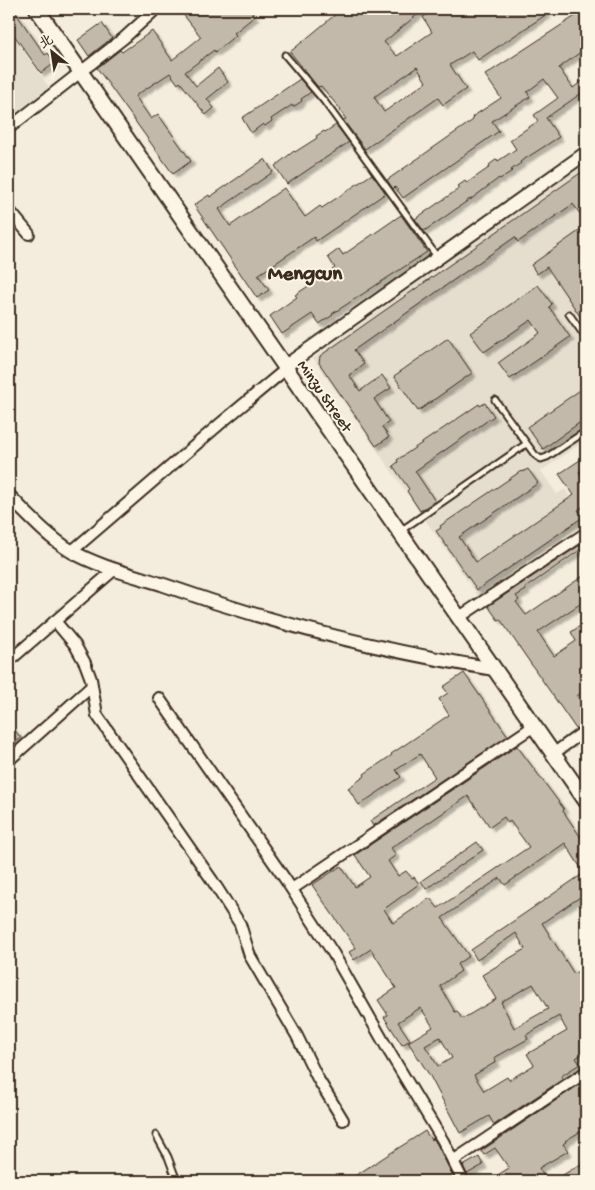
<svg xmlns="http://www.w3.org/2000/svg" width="595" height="1190" font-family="'Gochi Hand','LXGW WenKai TC',sans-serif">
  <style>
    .built { fill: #e5ddce }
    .building { fill: #c3b9aa; stroke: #3b2a1e; fill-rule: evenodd; filter: url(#shadow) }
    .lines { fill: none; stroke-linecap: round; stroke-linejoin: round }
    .service-casing { stroke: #3b2a1e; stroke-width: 9 }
    .minor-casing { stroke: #3b2a1e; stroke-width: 14 }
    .tertiary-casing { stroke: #3b2a1e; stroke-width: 16 }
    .secondary-casing { stroke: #3b2a1e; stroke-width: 18 }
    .service { stroke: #fcf5e5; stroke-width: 5 }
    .minor { stroke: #fcf5e5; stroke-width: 10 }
    .tertiary { stroke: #fcf5e5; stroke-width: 12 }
    .secondary { stroke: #fcf5e5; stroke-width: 14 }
    .labels { text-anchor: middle; stroke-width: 4; stroke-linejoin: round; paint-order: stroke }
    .street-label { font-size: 16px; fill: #3b2a1e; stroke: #fcf5e5 }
    .district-label { font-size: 21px; font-weight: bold; fill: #3b2a1e; stroke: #fcf5e5 }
  </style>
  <defs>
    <filter id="shadow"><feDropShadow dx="4" dy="4" stdDeviation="1" flood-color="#0004"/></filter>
  </defs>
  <rect width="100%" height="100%" fill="#f4eddd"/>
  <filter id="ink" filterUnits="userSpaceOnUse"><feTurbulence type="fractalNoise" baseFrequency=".02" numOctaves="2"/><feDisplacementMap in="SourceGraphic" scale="10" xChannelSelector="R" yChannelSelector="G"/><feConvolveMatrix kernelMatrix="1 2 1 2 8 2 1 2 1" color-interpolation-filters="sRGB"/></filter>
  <g filter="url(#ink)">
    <g class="built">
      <polygon points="9,30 49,87 9,119"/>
      <polygon points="586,162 586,440 541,471 557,494 565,489 586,522 478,596 313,358"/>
    </g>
    <g class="building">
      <polygon points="9,9 13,9 45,55 48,53 55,63 41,73 9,28"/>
      <polygon points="179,9 249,9 255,16 234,33 236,35 215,52 214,50 185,72 196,86 218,68 228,82 207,99 214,108 206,115 180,82 178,84 170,73 135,96 151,119 158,114 191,161 173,174 97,68 120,50 122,52 152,31 172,60 201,37"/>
      <path d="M342,9H424L384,42L397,56L432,32L423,17L436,9H543L547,14L478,60L472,51L450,65L466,89L443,105L438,98L365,149L343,120L346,119L340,111L341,110L321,86L318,87L290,52ZM417,67L426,82L384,112L374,97Z"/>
      <polygon points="586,9 586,48 559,68 573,88 586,78 586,90 546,118 559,137 520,162 521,163 511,170 512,171 500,179 499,178 470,200 470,199 439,221 424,231 415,219 460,188 458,186 465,181 467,183 490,167 489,165 497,159 498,161 516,149 510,140 538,121 534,115 558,98 544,79 527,92 530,97 492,121 499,131 403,198 395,187 393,189 387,180 466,125 473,120 472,117 501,98 485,75"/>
      <polygon points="102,23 112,38 89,56 78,40"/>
      <polygon points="300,79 311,92 301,99 302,101 293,107 292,105 271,119 272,121 265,126 263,124 251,133 242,118"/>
      <polygon points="336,125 349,142 287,184 275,166 294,151 295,152 317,138 316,136 324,131 325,132"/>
      <polygon points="265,159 273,172 219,209 230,226 284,188 305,217 320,206 322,208 372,174 386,193 316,241 314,237 258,275 269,290 257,298 194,205 209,195 210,197"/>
      <polygon points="586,169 586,222 573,204 518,242 515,237 354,350 364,364 349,375 360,391 382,375 391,388 374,399 389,422 382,427 389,437 376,446 319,363 320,356"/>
      <polygon points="401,215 427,252 332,314 333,315 319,324 312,314 282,334 270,316 297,297 295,295 335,268 328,257 339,249 343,255"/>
      <polygon points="586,226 586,325 547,267 537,274 531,265"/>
      <polygon points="538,285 552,304 549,307 570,337 510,379 498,363 540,333 531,320 484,352 470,333"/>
      <polygon points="448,338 472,373 418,411 394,376"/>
      <polygon points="586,386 586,418 543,449 527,427"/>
      <polygon points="485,403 494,416 415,471 435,501 420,511 407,491 409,489 393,466 398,462 397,460 479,404 480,406"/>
      <polygon points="586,456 586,467 579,472 586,482 586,505 578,510 583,517 477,590 436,531 441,528 440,526 521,471 522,472 528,469 538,483 459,537 476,562 574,495 559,474"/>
      <polygon points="586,541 586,546 525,588 526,590 516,596 519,600 516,602 526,615 586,574 586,600 538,632 554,656 576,641 571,632 586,622 586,689 577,696 586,709 586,723 576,729 500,619 498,620 488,606"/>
      <polygon points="464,673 508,736 373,826 370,821 435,777 420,754 396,770 401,777 359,805 348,788 365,776 364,774 392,755 391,754 449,715 439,699 448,693 443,687"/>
      <polygon points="9,723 21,738 9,747"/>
      <path d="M517,746L564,809L563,811L586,845V893L542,923L574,974L586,965V1051L576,1058L580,1064L561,1076L563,1079L494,1125L489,1116L460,1133L430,1076L408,1042L433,1027L421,1008H420L398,1022L410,1040L402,1045L384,1017L388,1015L378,1000L396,988L371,949L354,960L349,952L356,948L312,885L341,866L355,887L370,877L355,855ZM468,796L490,827L504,817L508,823L510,821L529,847L438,908L430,898L393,923L384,909L419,884L414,877L412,878L406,871L398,876L388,861L396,855L391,848ZM565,843L584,873L471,950L477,960L516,933L525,949L482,975L496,999L462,1019L457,1011L455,1012L440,986L461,971L457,964L469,956L442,918L500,878L505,885ZM533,984L548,1009L514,1028L501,1002ZM559,1016L567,1031L527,1054L534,1065L509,1080L507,1077L484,1091L474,1075L496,1062L494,1058L528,1039L526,1035ZM440,1037L452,1058L438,1066L425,1046Z"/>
      <polygon points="477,842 483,850 426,889 421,881"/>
      <polygon points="586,1080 586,1128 565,1141 566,1142 563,1144 568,1151 539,1168 547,1181 488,1181 509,1168 495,1148 484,1155 481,1151"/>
      <polygon points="425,1131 431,1140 433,1138 437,1144 455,1180 454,1181 347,1181"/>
      <polygon points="479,1157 483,1165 467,1174 463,1166"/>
      <polygon points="586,1161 586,1172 571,1181 553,1181"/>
    </g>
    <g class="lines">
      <g class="service-casing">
        <g id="service">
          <polyline points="285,55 324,101 438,258"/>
          <polyline points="569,314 586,338"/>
          <polyline points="495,400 535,455 541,459 547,457 586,431"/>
          <polyline points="399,532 526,444"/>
          <polyline points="156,1135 168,1157 177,1181"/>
        </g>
      </g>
      <g class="minor-casing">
        <g id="minor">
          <polyline points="9,128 124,38 156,9"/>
          <polyline points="9,210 29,234"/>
          <polyline points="72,551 221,423 286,369"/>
          <polyline points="458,618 586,533"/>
          <polyline points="55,621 75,645 85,663 91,679 97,715 212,880 240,924 250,956 297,1036 318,1079 343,1120"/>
          <polyline points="9,661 115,569"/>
          <polyline points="159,698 285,879 333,953 390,1053 443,1141 463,1181"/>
          <polyline points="553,754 586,730"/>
          <polyline points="9,760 92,686"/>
          <polyline points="292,889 534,726"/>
          <polyline points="453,1161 586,1072"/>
        </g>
      </g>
      <g class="tertiary-casing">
        <g id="tertiary">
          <polyline points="284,367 586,153"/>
          <path d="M9,496C28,515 48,537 71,551C99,567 133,575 164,585C271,623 382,651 494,669"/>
        </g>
      </g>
      <g class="secondary-casing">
        <polyline id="secondary" points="37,9 586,801"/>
      </g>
      <use href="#service" class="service"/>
      <use href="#minor" class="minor"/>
      <use href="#tertiary" class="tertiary"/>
      <use href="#secondary" class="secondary"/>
    </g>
  </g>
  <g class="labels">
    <g class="street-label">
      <text transform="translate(326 395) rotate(55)" y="6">Minzu Street</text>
    </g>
    <g class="district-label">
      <text x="305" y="279">Mengcun</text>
    </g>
  </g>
  <rect width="595" height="1190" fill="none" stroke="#fcf5e5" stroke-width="30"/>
  <rect x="15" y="15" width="565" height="1160" fill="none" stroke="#3b2a1e" stroke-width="2" filter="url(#ink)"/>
  <g transform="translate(52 52) rotate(330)" stroke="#fcf5e5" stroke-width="4" paint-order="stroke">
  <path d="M0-4L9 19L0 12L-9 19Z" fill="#3b2a1e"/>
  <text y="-8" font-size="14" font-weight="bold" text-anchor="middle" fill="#3b2a1e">北</text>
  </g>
</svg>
